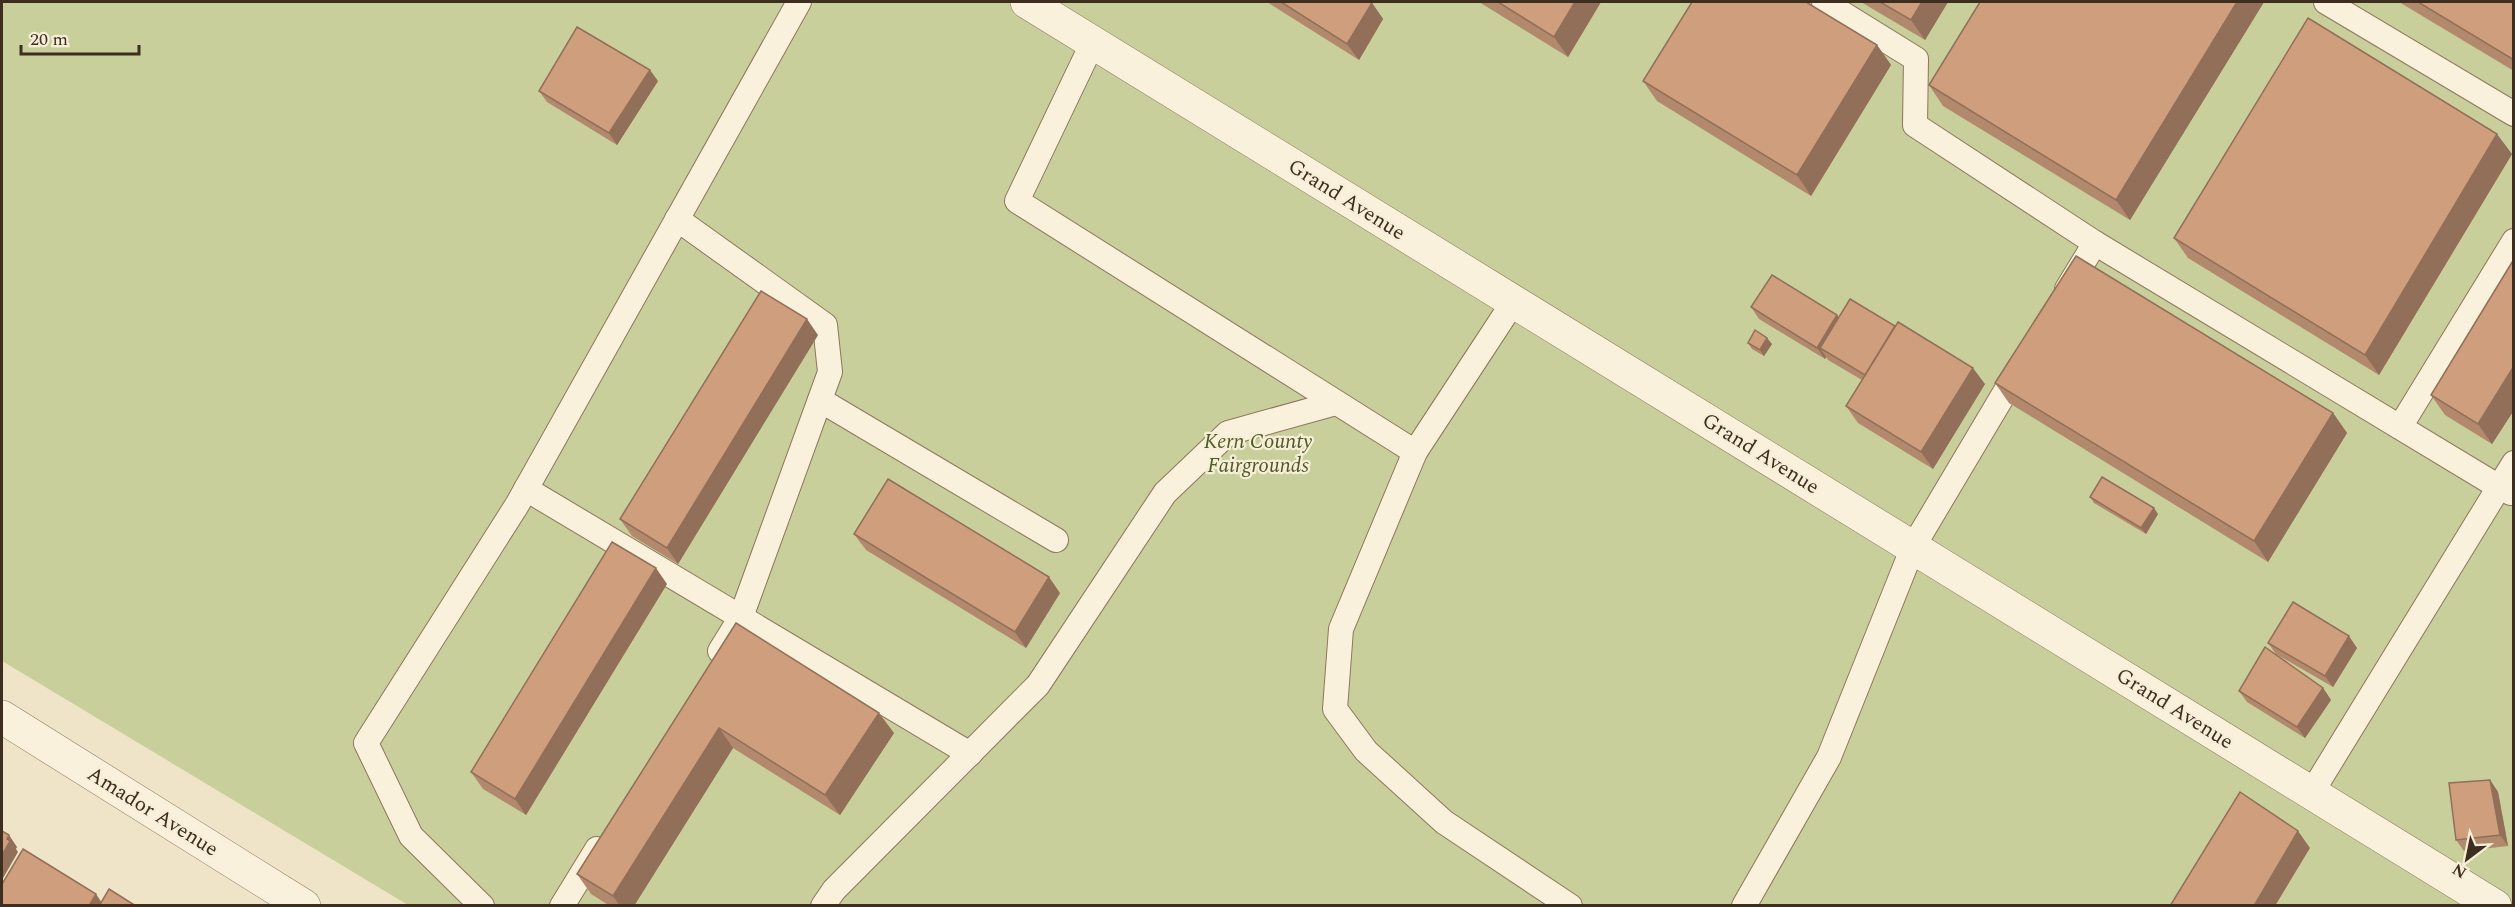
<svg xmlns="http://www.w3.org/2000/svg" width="2515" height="907" font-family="Spectral,serif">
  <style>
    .green { fill: #c9cf9b }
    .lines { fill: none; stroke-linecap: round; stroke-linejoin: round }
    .lane-casing { stroke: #8d765c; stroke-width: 26 }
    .street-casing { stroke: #8d765c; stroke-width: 34 }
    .lane { stroke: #faf1dc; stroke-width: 24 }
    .street { stroke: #faf1dc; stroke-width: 33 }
    .wall { fill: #b2896c }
    .shaded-wall { fill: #916f58 }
    .building { fill: #cf9f7d; stroke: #916f58; stroke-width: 1.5 }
    .labels { text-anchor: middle; stroke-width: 4.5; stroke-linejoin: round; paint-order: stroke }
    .street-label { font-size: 21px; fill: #3d2e20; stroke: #f7eed8 }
    .park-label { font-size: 21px; font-style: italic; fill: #4d5a26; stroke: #f7eed8 }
  </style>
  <rect width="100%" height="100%" fill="#f0e4c8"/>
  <polygon class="green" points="2,2 2513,2 2513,905 408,905 2,661"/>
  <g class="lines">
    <g class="lane-casing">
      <g id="lane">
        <polyline points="1824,2 1916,59 1915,125 2095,243"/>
        <polyline points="2326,2 2514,114"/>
        <polyline points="1093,42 1017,201 1415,452 1514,301"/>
        <polyline points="677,219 825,325 830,372 741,617 720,651"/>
        <polyline points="2067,289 2095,243 2499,487 2514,463"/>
        <polyline points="820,400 1056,540"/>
        <polyline points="2400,427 2514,241"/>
        <polyline points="1415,452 1341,629 1335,709 1366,751 1444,822 1570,906"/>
        <polyline points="526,489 970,754"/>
        <polyline points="2312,792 2499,487 2511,493"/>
        <polyline points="482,906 411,836 366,743 517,505 799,2"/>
        <polyline points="562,906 597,849"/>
        <polyline points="823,906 834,890 1038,685 1165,493 1228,433 1336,403"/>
        <polyline points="1744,906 1829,757 1913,547 2020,367"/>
      </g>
    </g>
    <g class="street-casing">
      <g id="street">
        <polyline points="1027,2 2495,906"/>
        <polyline points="2,717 304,906"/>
      </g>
    </g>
    <use href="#lane" class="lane"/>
    <use href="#street" class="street"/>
  </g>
  <g class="wall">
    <polygon points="1267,2 1369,2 1372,3 1383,19 1359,60"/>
    <polygon points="1479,2 1601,2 1568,57"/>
    <polygon points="1861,2 1948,2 1925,40"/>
    <polygon points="1980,2 2264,2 2130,220 1943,106 1929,85"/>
    <polygon points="2399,2 2514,2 2514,71"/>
    <polygon points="1877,45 1891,65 1811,196 1657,101 1643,81"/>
    <polygon points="658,81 617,145 547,102 539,91"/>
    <polygon points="2512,154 2379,375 2188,258 2174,238"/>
    <polygon points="2514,259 2514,410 2492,444 2445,415 2431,395"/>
    <polygon points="1751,307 1839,317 1985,384 1933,469 1858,423 1846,406 1862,380 1828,360 1826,357 1825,359 1759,319"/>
    <polygon points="818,335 678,564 632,536 620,519"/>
    <polygon points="1748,343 1772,344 1764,356 1752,349"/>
    <polygon points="1995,383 2333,413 2347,433 2268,562 2009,403"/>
    <polygon points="2090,497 2158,514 2146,534 2094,503"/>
    <polygon points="854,534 1060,593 1026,648 866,550"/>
    <polygon points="667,584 526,815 483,789 471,772"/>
    <polygon points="736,623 894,733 840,815 733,748 634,906 610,906 591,894 577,874"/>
    <polygon points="2268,643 2357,648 2333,687 2276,654"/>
    <polygon points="2323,688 2331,700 2305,738 2247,702 2239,691"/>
    <polygon points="2490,780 2498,792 2508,846 2464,851 2456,840"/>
  </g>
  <g class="shaded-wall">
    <polygon points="1575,2 1601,2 1568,57 1554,37"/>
    <polygon points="1922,2 1948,2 1925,40 1911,20"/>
    <polygon points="2237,2 2264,2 2130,220 2116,200"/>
    <polygon points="1372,3 1383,19 1359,60 1347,44"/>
    <polygon points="1877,45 1891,65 1811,196 1797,175"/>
    <polygon points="650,70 658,81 617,145 609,133"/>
    <polygon points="2497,134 2512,154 2379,375 2365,355"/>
    <polygon points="1837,315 1845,327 1820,348 1826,357 1825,359 1817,348"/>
    <polygon points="807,319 818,335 678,564 667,548"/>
    <polygon points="1767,338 1772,344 1764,356 1760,350"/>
    <polygon points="2514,366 2514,410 2492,444 2478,424"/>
    <polygon points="1973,368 1985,384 1933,469 1921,452"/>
    <polygon points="2333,413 2347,433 2268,562 2254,541"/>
    <polygon points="2154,508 2158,514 2146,534 2141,528"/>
    <polygon points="656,568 667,584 526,815 515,799"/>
    <polygon points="1049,577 1060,593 1026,648 1015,632"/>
    <polygon points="2349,636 2357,648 2333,687 2325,676"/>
    <polygon points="2323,688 2331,700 2305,738 2297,727"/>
    <polygon points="879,713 894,733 840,815 825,795"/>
    <polygon points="719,728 733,748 634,906 620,906 613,896"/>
    <polygon points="2490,780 2498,792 2508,846 2500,835"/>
    <polygon points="2298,831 2310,848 2275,906 2254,906"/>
    <polygon points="9,835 17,847 16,849 18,852 2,880 2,855 7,839"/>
    <polygon points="96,894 104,906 89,906"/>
  </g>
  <g class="building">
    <polygon points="1281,2 1369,2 1372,3 1347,44"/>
    <polygon points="1498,2 1575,2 1554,37"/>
    <polygon points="1692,2 1806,2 1877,45 1797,175 1643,81"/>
    <polygon points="1880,2 1922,2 1911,20"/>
    <polygon points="1980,2 2237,2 2116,200 1929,85"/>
    <polygon points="2418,2 2514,2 2514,60"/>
    <polygon points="2308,18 2497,134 2365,355 2174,238"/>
    <polygon points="577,27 650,70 609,133 539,91"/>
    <polygon points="2076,256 2333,413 2254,541 1995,383"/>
    <polygon points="2514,259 2514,366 2478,424 2431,395"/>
    <polygon points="1772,275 1837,315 1817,348 1751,307"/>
    <polygon points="761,291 807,319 667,548 620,519"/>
    <polygon points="1850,299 1895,326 1865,375 1820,348"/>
    <polygon points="1898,322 1973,368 1921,452 1846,406"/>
    <polygon points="1755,330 1767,338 1760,350 1748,343"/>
    <polygon points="2102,477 2154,508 2141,528 2090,497"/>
    <polygon points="888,479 1049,577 1015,632 854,534"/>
    <polygon points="612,542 656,568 515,799 471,772"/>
    <polygon points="2293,602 2349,636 2325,676 2268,643"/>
    <polygon points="736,623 879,713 825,795 719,728 613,896 577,874"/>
    <polygon points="2265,647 2323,688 2297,727 2239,691"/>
    <polygon points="2490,780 2500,835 2456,840 2449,783"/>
    <polygon points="2240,792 2298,831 2254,906 2170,906"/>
    <polygon points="2,831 9,835 7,839 10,841 2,855"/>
    <polygon points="23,849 96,894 89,906 2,906 2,884"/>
    <polygon points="109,889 136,906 99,906"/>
  </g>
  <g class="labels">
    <g class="street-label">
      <text transform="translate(1347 199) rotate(32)" y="7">Grand Avenue</text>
      <text transform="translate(1761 453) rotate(32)" y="7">Grand Avenue</text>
      <text transform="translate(2175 708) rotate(32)" y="7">Grand Avenue</text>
      <text transform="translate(153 811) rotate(32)" y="7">Amador Avenue</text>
    </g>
    <g class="park-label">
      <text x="1258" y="448">Kern County<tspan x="1258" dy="24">Fairgrounds</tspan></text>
    </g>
  </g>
  <rect width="2515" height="907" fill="none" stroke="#3d2e20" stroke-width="6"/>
  <g transform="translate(2467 859) rotate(212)" stroke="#f7eed8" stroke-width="4.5" paint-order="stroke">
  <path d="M0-4.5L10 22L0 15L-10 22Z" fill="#3d2e20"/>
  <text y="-9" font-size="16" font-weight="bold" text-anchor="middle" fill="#3d2e20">N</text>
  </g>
  <path d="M21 45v9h118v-9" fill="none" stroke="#3d2e20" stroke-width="3"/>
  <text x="30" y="45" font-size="18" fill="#3d2e20" stroke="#f7eed8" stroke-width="4.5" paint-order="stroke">20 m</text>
</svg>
